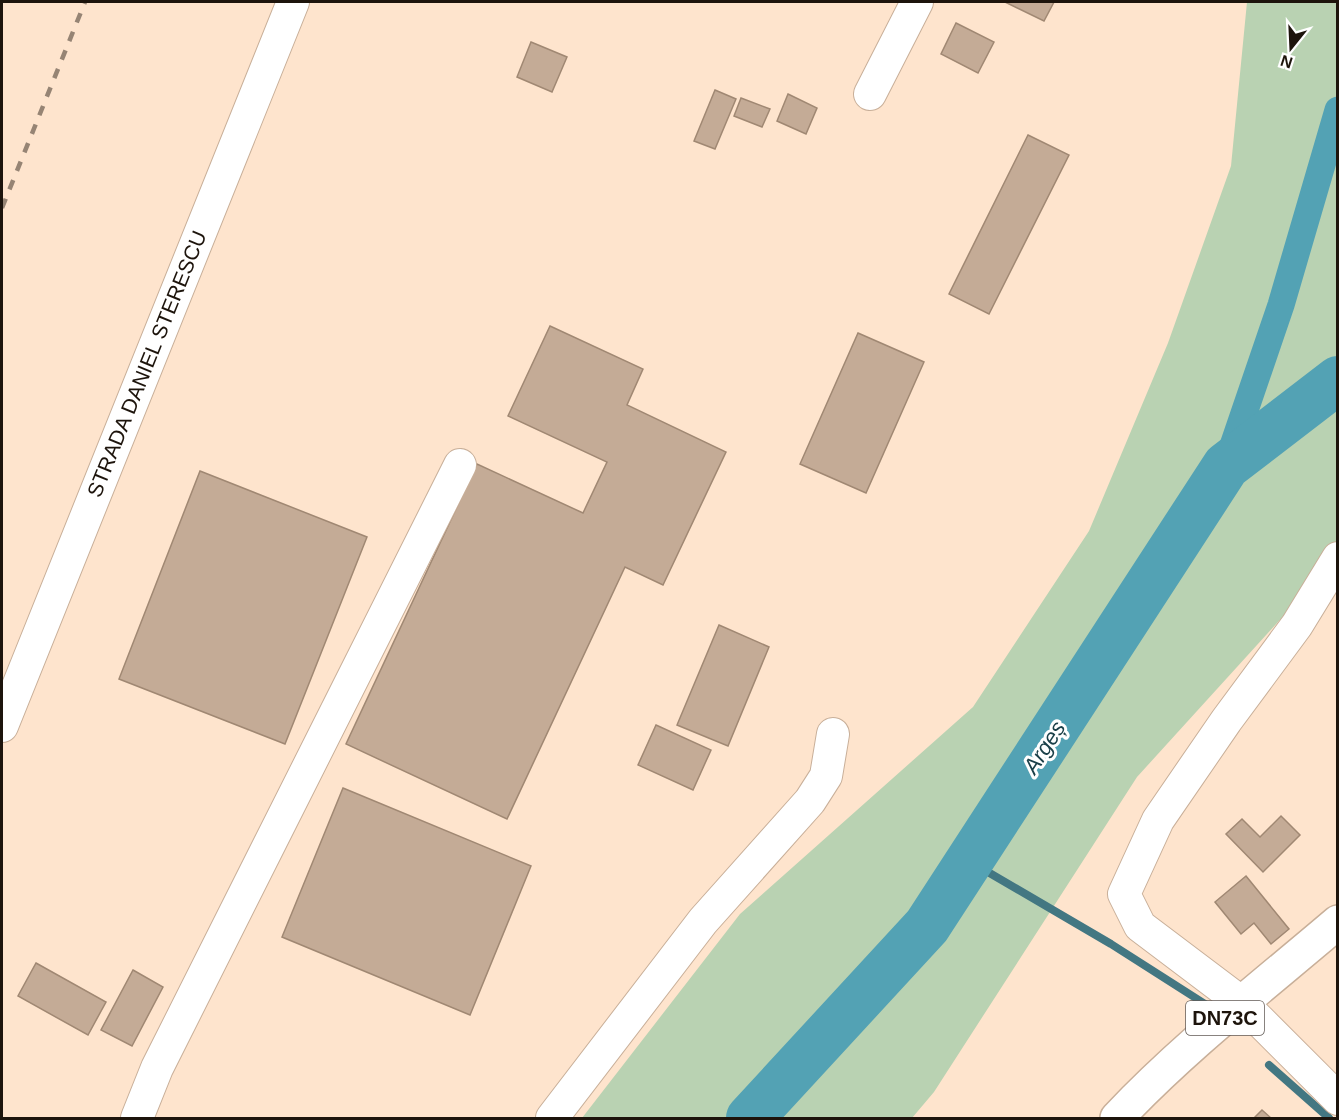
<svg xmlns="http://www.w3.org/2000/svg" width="1339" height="1120" font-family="Arial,sans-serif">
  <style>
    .green { fill: #b9d2b2 }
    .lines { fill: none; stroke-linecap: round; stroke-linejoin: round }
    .stream { stroke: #437782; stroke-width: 8 }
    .canal { stroke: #53a2b4; stroke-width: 27 }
    .river { stroke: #53a2b4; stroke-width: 48 }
    .building { fill: #c4ab96; stroke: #a08873; stroke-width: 1.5 }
    .minor-casing { stroke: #c8af99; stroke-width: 34 }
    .major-casing { stroke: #c8af99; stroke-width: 36 }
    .minor { stroke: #fff; stroke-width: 32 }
    .major { stroke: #fff; stroke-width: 33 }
    .rail { stroke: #968474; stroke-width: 4.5; stroke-dasharray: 10 10; stroke-linecap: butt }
    .labels { text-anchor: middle; stroke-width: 6; stroke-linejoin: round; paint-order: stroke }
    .shield { fill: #fff; stroke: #615a55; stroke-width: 1.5 }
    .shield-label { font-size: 20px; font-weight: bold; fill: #1d140c }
    .street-label { font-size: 21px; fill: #1d140c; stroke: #fff }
    .water-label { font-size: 22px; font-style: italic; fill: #1b4049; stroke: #fff }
  </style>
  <rect width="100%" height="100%" fill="#fee4cd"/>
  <polygon class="green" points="1247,2 1337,2 1337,557 1137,777 934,1092 912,1118 582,1118 740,914 973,707 1089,531 1168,343 1231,166"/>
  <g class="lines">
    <g class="stream">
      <polyline points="969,861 1111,944 1216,1011"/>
      <polyline points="1269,1065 1329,1118"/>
    </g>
    <polyline class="canal" points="1226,466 1281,305 1338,110"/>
    <polyline class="river" points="750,1118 927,926 1226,466 1338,380"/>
  </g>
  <g class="building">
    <polygon points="1005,2 1054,2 1044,21"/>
    <polygon points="956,23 994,42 978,73 941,54"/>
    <polygon points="531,42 567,57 552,92 517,77"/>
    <polygon points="715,90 736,99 715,149 694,141"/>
    <polygon points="788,94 817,108 806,134 777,121"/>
    <polygon points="741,98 770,109 762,127 734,116"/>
    <polygon points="1028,135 1069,155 989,314 949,294"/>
    <polygon points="550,326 643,369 627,405 726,452 663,585 625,567 507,819 346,744 477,464 583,513 607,462 508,416"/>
    <polygon points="858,333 924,362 866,493 800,464"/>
    <polygon points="200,471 367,537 285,744 119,679"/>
    <polygon points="719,625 769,647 728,746 677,725"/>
    <polygon points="656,725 711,750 693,790 638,765"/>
    <polygon points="343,788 531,866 470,1015 282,937"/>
    <polygon points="1281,816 1300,835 1263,872 1226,834 1242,819 1260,837"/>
    <polygon points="1246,876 1289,929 1271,944 1254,923 1241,934 1215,902"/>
    <polygon points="36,963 106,1002 88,1035 18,996"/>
    <polygon points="133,970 163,987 132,1046 101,1030"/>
    <polygon points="1262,1110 1271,1118 1254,1118"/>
  </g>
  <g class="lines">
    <g class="minor-casing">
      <g id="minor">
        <polyline points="870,94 917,2"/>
        <polyline points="1338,558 1297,625 1226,721 1158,820 1124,894 1140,926 1242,1003 1338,1099"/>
        <polyline points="2,726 293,2"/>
        <polyline points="137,1118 157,1068 460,465"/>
        <polyline points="552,1118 703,921 810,801 826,776 833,734"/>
      </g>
    </g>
    <g class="major-casing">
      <path id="major" d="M1117,1118C1184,1047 1263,986 1338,922"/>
    </g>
    <use href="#minor" class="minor"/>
    <use href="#major" class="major"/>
    <polyline class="rail" points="2,208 85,2"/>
  </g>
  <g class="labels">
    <rect class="shield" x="1186" y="1001" width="78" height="34" rx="4.5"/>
    <g class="shield-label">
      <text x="1225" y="1025">DN73C</text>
    </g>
    <g class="street-label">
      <text transform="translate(147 364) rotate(-68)" y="7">STRADA DANIEL STERESCU</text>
    </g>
    <g class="water-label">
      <text transform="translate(1044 747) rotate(-57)" y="8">Argeș</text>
    </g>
  </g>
  <rect width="1339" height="1120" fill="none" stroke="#1d140c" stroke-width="6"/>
  <g transform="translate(1291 48) rotate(198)" stroke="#ffffff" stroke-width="4.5" paint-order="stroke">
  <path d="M0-4.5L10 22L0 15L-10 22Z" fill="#1d140c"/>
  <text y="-9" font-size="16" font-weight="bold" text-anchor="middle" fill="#1d140c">N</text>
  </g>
</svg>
